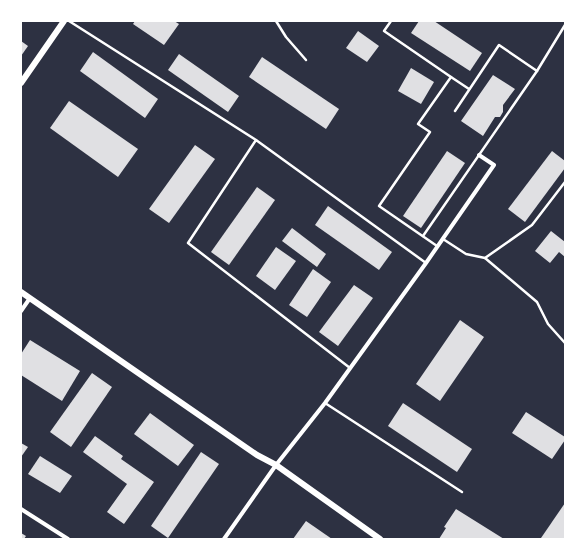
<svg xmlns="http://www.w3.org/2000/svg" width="586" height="560" font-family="'Noto Sans',sans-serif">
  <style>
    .building { fill: #e0e0e3 }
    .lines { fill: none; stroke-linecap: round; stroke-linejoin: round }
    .service { stroke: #fff; stroke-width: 2.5 }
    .minor { stroke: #fff; stroke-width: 4 }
    .tertiary { stroke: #fff; stroke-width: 6 }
  </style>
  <rect width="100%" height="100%" fill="#2d3142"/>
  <g class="building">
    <polygon points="135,21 174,21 179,24 164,45 133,24"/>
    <polygon points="419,21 434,21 482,53 470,71 411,33"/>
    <polygon points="358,31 379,46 367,62 346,48"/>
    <polygon points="21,41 28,46 21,56"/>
    <polygon points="93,52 158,99 145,118 80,71"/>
    <polygon points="179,54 239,96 228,112 168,70"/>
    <polygon points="262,57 339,109 326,129 249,77"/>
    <polygon points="411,68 434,82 421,104 398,91"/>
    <polygon points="493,75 515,89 503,105 503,112 500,117 495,117 483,136 461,121"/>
    <polygon points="69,101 138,149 118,177 50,128"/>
    <polygon points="195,145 215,159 169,223 149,209"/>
    <polygon points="447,151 465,163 421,228 403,216"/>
    <polygon points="552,151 565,161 565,168 525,222 508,209"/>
    <polygon points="257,187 275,200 229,265 211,252"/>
    <polygon points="328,206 392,252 379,270 315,225"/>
    <polygon points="292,228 326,254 317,267 282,241"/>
    <polygon points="551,231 565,242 565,257 559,252 550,263 535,251"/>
    <polygon points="276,247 296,261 275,290 256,276"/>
    <polygon points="313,269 331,282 307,317 289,305"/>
    <polygon points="354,285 373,298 338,346 319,332"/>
    <polygon points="460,320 484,337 440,401 416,384"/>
    <polygon points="30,340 80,371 62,401 21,375 21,354"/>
    <polygon points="92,373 112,387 71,447 50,432"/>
    <polygon points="403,403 472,449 457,472 388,426"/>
    <polygon points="526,412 565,437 565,440 552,459 512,433"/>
    <polygon points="150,413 194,445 178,466 134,434"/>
    <polygon points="95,436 123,456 121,459 154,482 124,524 107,512 127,484 83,452"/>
    <polygon points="21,443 28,447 21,457"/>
    <polygon points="201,452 219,464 168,538 151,526"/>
    <polygon points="40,456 72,476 60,493 28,474"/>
    <polygon points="565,503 565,539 542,539 541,538"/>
    <polygon points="456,509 504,539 439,539 446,528 444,527"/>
    <polygon points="306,521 332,539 293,539"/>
    <polygon points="21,533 26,536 24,539 21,539"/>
  </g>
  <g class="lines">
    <g class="service">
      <polyline points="69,21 256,140"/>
      <polyline points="276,21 286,37 306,60"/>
      <polyline points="391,21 384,31 451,77 418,124 430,132 379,206 437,246"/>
      <polyline points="451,77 469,89"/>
      <polyline points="455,111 499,45 537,71"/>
      <polyline points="423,236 537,71 565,25"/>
      <polyline points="443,239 466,254 485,258 532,225 565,182"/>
      <polyline points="485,258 537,302 548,324 565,343"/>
      <polyline points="350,368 188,243 256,140 426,263"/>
      <polyline points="325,403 462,492"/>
    </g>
    <g class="minor">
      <polyline points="21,311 30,298"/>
      <polyline points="21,509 68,539"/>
      <polyline points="224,539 276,465 325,403 426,263 494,165 479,155"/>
    </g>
    <g class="tertiary">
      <polyline points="21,83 64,21"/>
      <polyline points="21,292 257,455 276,465 380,539"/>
    </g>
  </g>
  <rect width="586" height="560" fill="none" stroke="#ffffff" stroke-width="44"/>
</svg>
